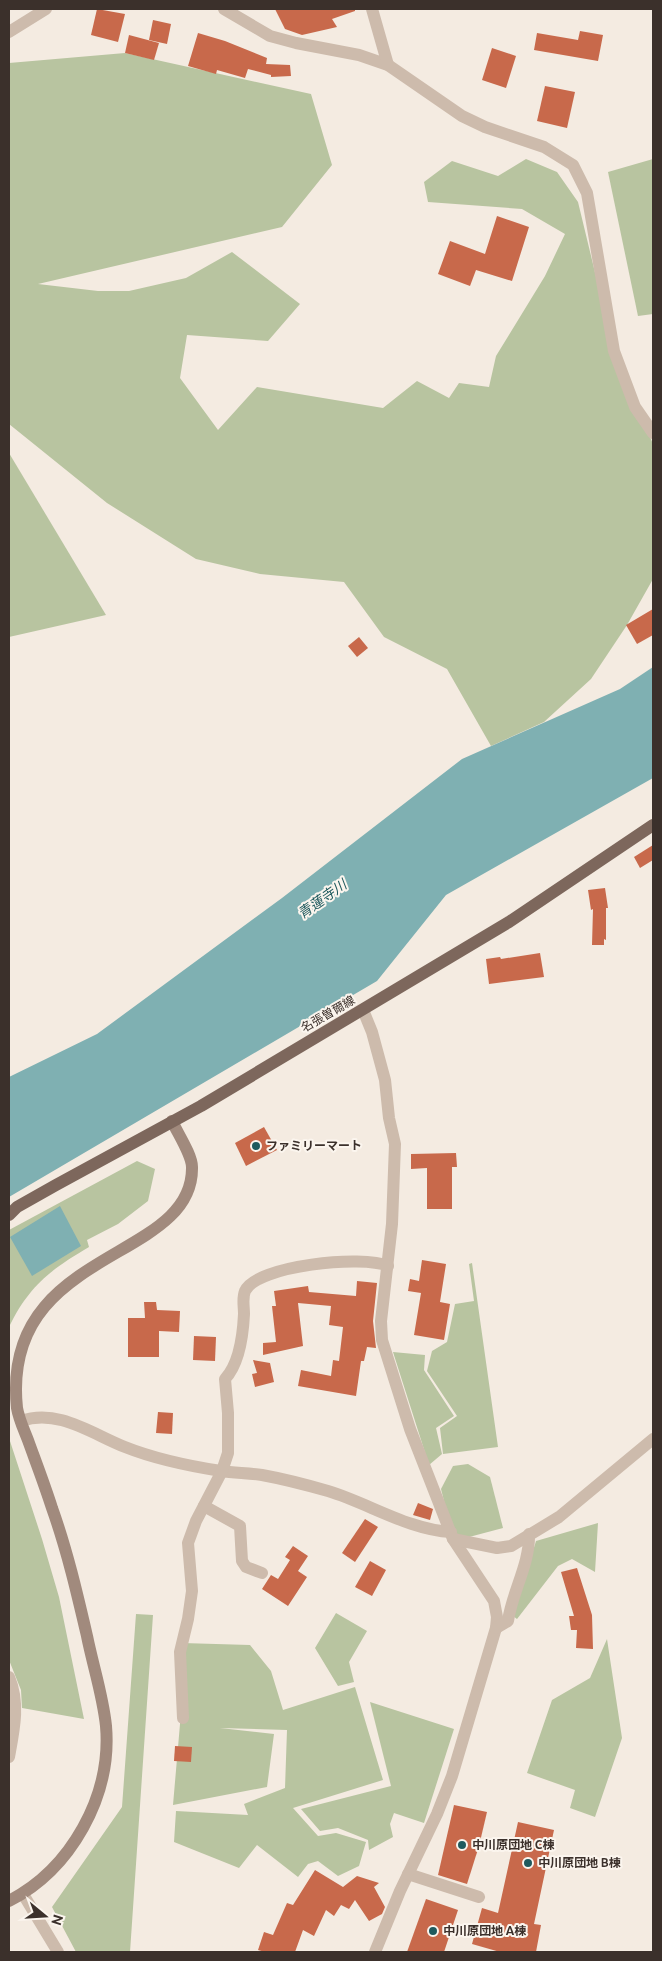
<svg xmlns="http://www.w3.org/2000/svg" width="662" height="1961" font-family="Ubuntu,'Noto Sans JP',sans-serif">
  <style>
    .green { fill: #b8c4a0 }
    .water { fill: #7fb0b2 }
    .building { fill: #c8694b }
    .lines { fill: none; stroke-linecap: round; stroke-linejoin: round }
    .street { stroke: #cdbbac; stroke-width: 12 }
    .secondary { stroke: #a18a7d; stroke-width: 12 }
    .primary { stroke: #7d675c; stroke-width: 12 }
    .poi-dot { fill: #1f5a5e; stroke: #fbf5ee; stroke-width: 2 }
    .labels { text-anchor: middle; stroke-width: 4; stroke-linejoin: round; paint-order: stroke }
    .street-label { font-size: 12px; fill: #3b302b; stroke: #fbf5ee }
    .poi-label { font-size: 12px; font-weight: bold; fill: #3b302b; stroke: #fbf5ee; text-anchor: start }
    .water-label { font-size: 14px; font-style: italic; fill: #1f5a5e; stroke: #fbf5ee }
  </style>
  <rect width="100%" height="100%" fill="#f4ebe1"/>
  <g class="green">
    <polygon points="125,53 311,94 332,165 282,227 38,284 98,291 129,291 186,278 232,252 300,304 268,341 187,335 180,378 218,430 257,387 383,408 417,381 449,398 459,383 489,387 496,356 545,276 565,234 522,209 428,202 424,182 452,161 498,176 526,159 557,172 578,202 614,351 653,444 653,579 627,625 591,679 544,722 491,746 447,669 384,637 344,582 260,574 196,559 107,503 9,424 9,63"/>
    <polygon points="653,159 653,314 638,316 608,172"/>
    <polygon points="9,453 106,615 9,637"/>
    <path d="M137,1161L155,1169L148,1201L118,1224L87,1240L89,1247C50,1270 29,1286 9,1327V1230Z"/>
    <polygon points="472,1263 498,1447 443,1454 440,1428 457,1416 427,1371 432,1351 447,1342 455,1304 474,1301 469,1264"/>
    <polygon points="393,1352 425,1355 424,1370 454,1416 436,1428 442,1454 429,1465"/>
    <polygon points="9,1438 42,1539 59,1597 84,1719 22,1708 21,1690 9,1660"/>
    <polygon points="468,1464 490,1477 503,1528 454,1541 441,1489 453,1466"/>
    <polygon points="598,1523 595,1572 572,1559 558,1566 517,1619 513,1616 536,1541"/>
    <polygon points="336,1613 367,1631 349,1662 354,1682 338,1686 315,1648"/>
    <polygon points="136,1614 153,1615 130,1952 76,1952 52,1907 122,1807"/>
    <polygon points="607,1639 622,1738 595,1817 570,1808 575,1790 527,1773 552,1700 590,1678"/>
    <polygon points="182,1643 250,1645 271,1671 283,1710 355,1687 383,1780 293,1808 318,1836 336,1833 366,1842 359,1866 338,1876 318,1861 308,1864 298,1877 257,1845 239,1868 174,1842 176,1811 248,1815 244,1804 285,1788 287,1730 220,1728 274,1734 267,1787 173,1805 180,1724"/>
    <polygon points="370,1702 454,1729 424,1823 394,1813 390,1824 393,1837 369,1850 368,1840 338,1828 320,1831 301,1809 391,1786"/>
  </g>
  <g class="water">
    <polygon points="653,667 653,778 446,895 377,981 9,1197 9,1077 97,1034 282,898 462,759 620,689"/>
    <polygon points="60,1206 81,1246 32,1276 10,1237"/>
  </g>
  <g class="building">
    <polygon points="97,9 125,14 118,42 91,35"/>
    <polygon points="275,9 355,9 355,11 332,19 337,27 302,35 285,29"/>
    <polygon points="153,20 171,24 167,44 149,40"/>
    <polygon points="580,31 603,35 598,61 534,50 537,33 578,40"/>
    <polygon points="198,33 225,41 267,58 266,64 290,65 291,76 271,77 271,75 248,69 245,78 217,70 216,74 188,66"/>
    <polygon points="129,35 159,43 154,60 125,53"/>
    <polygon points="492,48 516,56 506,88 482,80"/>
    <polygon points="545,86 575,92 567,128 537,121"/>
    <polygon points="497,216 529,227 512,281 476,270 470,286 438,274 450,241 485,254"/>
    <polygon points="653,609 653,635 637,644 626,625"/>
    <polygon points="359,637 368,648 357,657 348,646"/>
    <polygon points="653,845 653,860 640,868 634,857"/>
    <polygon points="605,888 608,908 606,908 606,940 604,939 604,945 592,945 593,909 591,910 588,890"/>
    <polygon points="540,953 544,977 489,984 486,959 500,957 501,959"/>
    <polygon points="264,1127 277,1150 246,1166 235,1143"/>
    <polygon points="456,1153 457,1167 452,1167 452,1209 427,1209 427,1168 411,1169 411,1154"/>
    <polygon points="422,1260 446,1264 440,1302 450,1304 444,1340 414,1335 421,1293 408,1291 410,1279 419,1281"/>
    <polygon points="357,1281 377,1283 373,1321 376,1348 367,1347 364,1361 361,1361 356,1396 298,1386 301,1370 331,1376 333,1360 339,1361 343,1327 329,1325 331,1306 298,1303 303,1346 263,1355 263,1343 276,1342 272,1306 276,1306 274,1291 308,1286 309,1292 356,1296"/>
    <polygon points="144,1302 156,1302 157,1310 180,1311 179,1332 159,1331 159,1357 128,1357 128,1318 145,1318"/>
    <polygon points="194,1336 216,1337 215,1361 193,1360"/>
    <polygon points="253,1360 270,1363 274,1382 255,1387 252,1374 257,1373"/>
    <polygon points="158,1412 173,1413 172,1434 156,1433"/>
    <polygon points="418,1503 433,1509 430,1520 413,1515"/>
    <polygon points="365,1519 378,1527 355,1562 342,1553"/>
    <polygon points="293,1546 308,1556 298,1571 307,1577 288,1606 262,1589 271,1575 278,1579 290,1560 285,1557"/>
    <polygon points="370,1561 386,1570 372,1596 355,1587"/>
    <polygon points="577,1568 592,1615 593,1649 576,1648 577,1630 571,1630 569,1616 574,1616 561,1572"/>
    <polygon points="175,1746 192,1747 191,1762 174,1761"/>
    <polygon points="454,1805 487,1812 479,1846 467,1884 438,1875"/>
    <polygon points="518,1822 554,1830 534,1924 541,1925 536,1952 500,1952 472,1944 482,1908 498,1913"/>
    <polygon points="315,1870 343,1887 357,1876 379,1883 374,1887 385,1907 382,1914 369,1921 355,1900 349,1909 341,1905 334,1916 326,1910 314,1936 303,1930 295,1952 265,1952 258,1950 264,1932 273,1935 287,1903 293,1905"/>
    <polygon points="426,1899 458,1910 444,1952 407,1952"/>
  </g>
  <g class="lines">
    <g class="street">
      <polyline points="224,9 270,36 296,43 359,55 388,65 462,116 485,127 544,147 573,165 587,193 614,351 635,407 653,433"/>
      <polyline points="372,9 388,65"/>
      <polyline points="9,32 46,9"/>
      <polyline points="363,1010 372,1032 385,1080 389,1118 395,1144 392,1224 381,1321 382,1340 410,1429 453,1539 494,1601 497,1617 496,1628 452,1776 437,1814 400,1891 375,1952"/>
      <path d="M21,1421C58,1408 92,1434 125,1447C155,1459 189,1466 221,1471C234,1473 248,1473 262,1475C284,1479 307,1485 328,1491C368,1503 409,1530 451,1532"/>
      <polyline points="204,1506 240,1526 242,1561 246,1567 262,1573"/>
      <polyline points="453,1539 497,1548 511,1546 559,1517 653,1439"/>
      <path d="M496,1628L508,1621C512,1592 530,1564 529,1534"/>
      <path d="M9,1677C20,1703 14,1730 9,1757"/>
      <path d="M183,1718L180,1652L188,1619L192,1591L188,1543L196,1521L222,1471L228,1453V1413L225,1379C240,1363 243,1335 244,1314C244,1306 242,1298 245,1291C257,1265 363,1255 388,1266"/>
      <polyline points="408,1874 479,1897"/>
      <polyline points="23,1894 58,1952"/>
    </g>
    <path class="secondary" d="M9,1901C71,1869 112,1796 106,1726C103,1696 93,1666 87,1636C77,1593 67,1550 52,1508C45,1486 37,1465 29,1443C25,1432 19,1420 17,1408C0,1247 194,1263 192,1167C192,1155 178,1134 172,1121"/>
    <polyline class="primary" points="9,1215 17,1207 56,1185 201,1106 509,922 653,825"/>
  </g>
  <g class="poi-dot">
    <circle cx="256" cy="1146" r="5"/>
    <circle cx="462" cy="1845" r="5"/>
    <circle cx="528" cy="1863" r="5"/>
    <circle cx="433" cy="1931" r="5"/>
  </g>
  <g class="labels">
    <g class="street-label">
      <text transform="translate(328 1014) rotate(-30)" y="4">名張曽爾線</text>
    </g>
    <g class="poi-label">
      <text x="266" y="1150">ファミリーマート</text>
      <text x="472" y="1849">中川原団地 C棟</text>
      <text x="538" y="1867">中川原団地 B棟</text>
      <text x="443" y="1935">中川原団地 A棟</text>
    </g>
    <g class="water-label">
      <text transform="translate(322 899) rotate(-35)" y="5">青蓮寺川</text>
    </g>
  </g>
  <rect width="662" height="1961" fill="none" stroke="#3b302b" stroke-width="20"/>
  <g transform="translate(45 1916) rotate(108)" stroke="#fbf5ee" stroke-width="4" paint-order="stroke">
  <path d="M0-4L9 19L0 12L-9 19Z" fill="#3b302b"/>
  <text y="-8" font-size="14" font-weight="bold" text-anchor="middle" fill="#3b302b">N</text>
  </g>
</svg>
